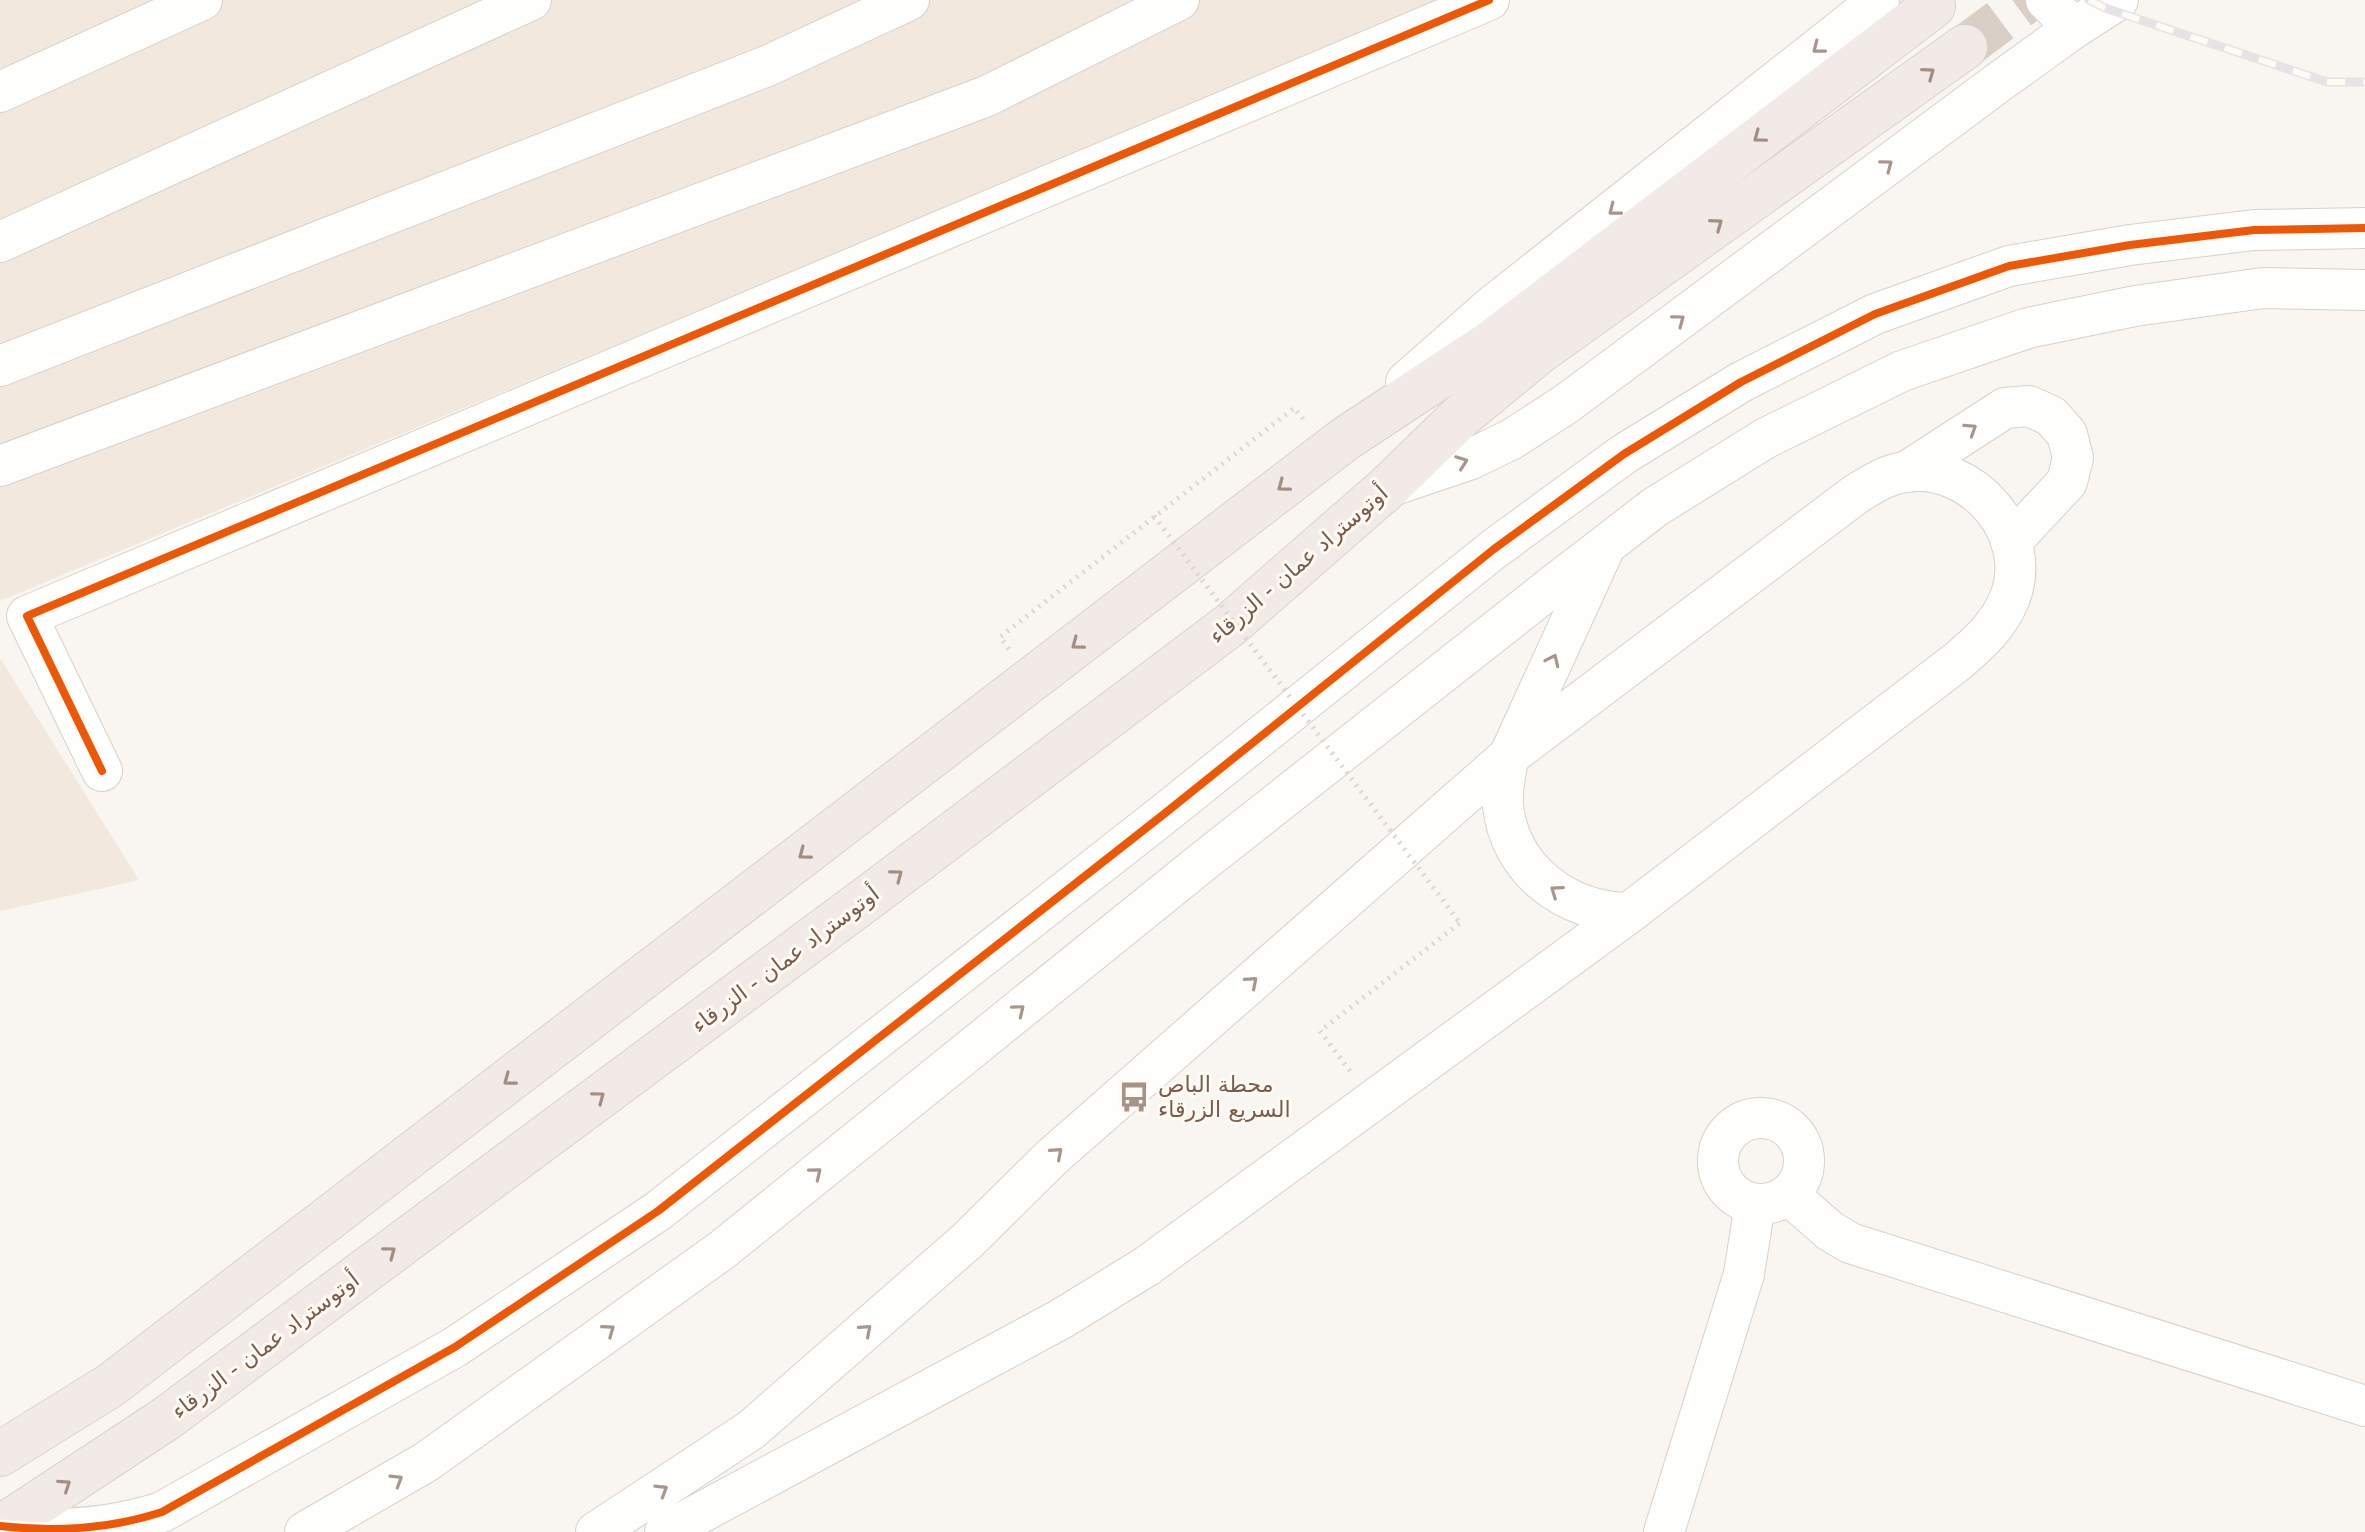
<svg xmlns="http://www.w3.org/2000/svg" width="2365" height="1532" font-family="'DejaVu Sans',Cairo,sans-serif">
  <style>
    .residential { fill: #f2e8de }
    .lines { fill: none; stroke-linecap: round; stroke-linejoin: round }
    .highway-tunnel { stroke: #d9cfc7; stroke-width: 44; stroke-dasharray: 44 22; stroke-linecap: butt }
    .minor-casing { stroke: #d7d1cb; stroke-width: 42 }
    .highway-casing { stroke: #dad1cc; stroke-width: 46 }
    .path { stroke: #dcd5d0; stroke-width: 5; stroke-dasharray: 2 6; stroke-linecap: butt }
    .minor { stroke: #fefefd; stroke-width: 40 }
    .highway { stroke: #f2eae7; stroke-width: 44 }
    .rail-casing { stroke: #e6e3e7; stroke-width: 9 }
    .rail { stroke: #fffaf3; stroke-width: 6; stroke-dasharray: 18; stroke-linecap: butt }
    .path-bridge { stroke: #dcd5d0; stroke-width: 5; stroke-dasharray: 2 6; stroke-linecap: butt }
    .cycleway-casing { stroke: #fffaf3; stroke-width: 13 }
    .cycleway { stroke: #e8590c; stroke-width: 8 }
    .oneway { stroke: #a8958b }
    .oneway2 { stroke: #a48e83 }
    .labels { text-anchor: middle; stroke-width: 6; stroke-linejoin: round; paint-order: stroke }
    .street-label { font-size: 22px; fill: #7a5c4d; stroke: #fffaf3 }
    .poi-label { font-size: 22px; fill: #7a5c4d; stroke: #fffaf3; text-anchor: start }
  </style>
  <rect width="100%" height="100%" fill="#f9f5f0"/>
  <g class="residential">
    <polygon points="0,0 1479,0 1278,69 0,601"/>
    <polygon points="0,658 139,880 0,911"/>
  </g>
  <g class="lines">
    <polyline class="highway-tunnel" points="1965,47 2028,0"/>
    <g class="minor-casing">
      <g id="minor">
        <polyline points="2046,0 2074,28"/>
        <polyline points="0,92 202,0"/>
        <polyline points="0,242 531,0"/>
        <polyline points="0,366 767,66 909,0"/>
        <polyline points="1406,382 1491,307 1879,0"/>
        <polyline points="0,466 987,96 1179,0"/>
        <polyline points="1906,472 2005,408 2029,406 2051,416 2067,434 2073,458 2067,482 2011,542"/>
        <polyline points="1388,487 1471,459 1512,439 1566,404 1999,82 2074,28 2118,0"/>
        <path d="M1604,549L1509,756C1505,773 1502,789 1503,806C1510,871 1567,912 1629,913"/>
        <polyline points="102,771 27,616 1489,0"/>
        <circle cx="1761" cy="1161" r="43"/>
        <polyline points="1789,1195 1830,1231 1850,1243 2365,1406"/>
        <path d="M0,1526C54,1532 110,1529 162,1512L455,1347L658,1211L1164,814L1494,549L1624,454L1741,382L1875,314L2009,266L2130,245L2254,230L2365,228"/>
        <polyline points="305,1532 426,1462 722,1250 1205,860 1550,588 1655,507 1766,438 1902,371 2028,328 2135,306 2263,288 2365,290"/>
        <path d="M596,1532L751,1430L967,1241L1051,1158L1509,756L1856,494C1871,485 1887,474 1906,472C1973,462 2036,535 2009,600C1998,626 1979,643 1958,661L1629,913L1147,1266L1061,1319L665,1532"/>
        <polyline points="1664,1532 1744,1274 1755,1204"/>
      </g>
    </g>
    <g class="highway-casing">
      <g id="highway">
        <polyline points="0,1454 111,1385 1345,439 1492,342 1933,6"/>
        <polyline points="0,1528 167,1418 869,897 1230,625 1388,487 1461,416 1540,351 1965,47"/>
      </g>
    </g>
    <g class="path">
      <polyline points="1009,649 1000,637 1294,408 1303,419"/>
      <polyline points="1350,1071 1320,1031 1460,923"/>
    </g>
    <use href="#minor" class="minor"/>
    <use href="#highway" class="highway"/>
    <g class="rail-casing">
      <polyline id="rail" points="2089,0 2105,8 2327,82 2365,82"/>
    </g>
    <use href="#rail" class="rail"/>
    <polyline class="path-bridge" points="1154,516 1460,923"/>
    <g class="cycleway-casing">
      <g id="cycleway">
        <polyline points="102,771 27,616 1489,0"/>
        <path d="M0,1526C54,1532 110,1529 162,1512L455,1347L658,1211L1164,814L1494,549L1624,454L1741,382L1875,314L2009,266L2130,245L2254,230L2365,228"/>
      </g>
    </g>
    <use href="#cycleway" class="cycleway"/>
  </g>
  <defs><path id="oneway-chevron" d="M-2-3.5L2.5 0L-2 3.5" fill="none" stroke-width="1.6" stroke-linecap="round" stroke-linejoin="round" transform="scale(2)"/></defs>
  <g class="oneway">
    <use href="#oneway-chevron" transform="translate(1818 48) rotate(142)"/>
    <use href="#oneway-chevron" transform="translate(1887 165) rotate(-37)"/>
    <use href="#oneway-chevron" transform="translate(1614 210) rotate(142)"/>
    <use href="#oneway-chevron" transform="translate(1679 320) rotate(-37)"/>
    <use href="#oneway-chevron" transform="translate(1971 429) rotate(-33)"/>
    <use href="#oneway-chevron" transform="translate(1462 462) rotate(-20)"/>
    <use href="#oneway-chevron" transform="translate(1553 660) rotate(-65)"/>
    <use href="#oneway-chevron" transform="translate(1556 891) rotate(-145)"/>
    <use href="#oneway-chevron" transform="translate(1252 982) rotate(-41)"/>
    <use href="#oneway-chevron" transform="translate(1019 1010) rotate(-39)"/>
    <use href="#oneway-chevron" transform="translate(1057 1153) rotate(-41)"/>
    <use href="#oneway-chevron" transform="translate(816 1173) rotate(-39)"/>
    <use href="#oneway-chevron" transform="translate(609 1330) rotate(-36)"/>
    <use href="#oneway-chevron" transform="translate(866 1330) rotate(-41)"/>
    <use href="#oneway-chevron" transform="translate(397 1480) rotate(-32)"/>
    <use href="#oneway-chevron" transform="translate(662 1490) rotate(-32)"/>
  </g>
  <g class="oneway2">
    <use href="#oneway-chevron" transform="translate(1929 73) rotate(-36)"/>
    <use href="#oneway-chevron" transform="translate(1759 137) rotate(143)"/>
    <use href="#oneway-chevron" transform="translate(1717 224) rotate(-36)"/>
    <use href="#oneway-chevron" transform="translate(1283 486) rotate(143)"/>
    <use href="#oneway-chevron" transform="translate(1077 644) rotate(143)"/>
    <use href="#oneway-chevron" transform="translate(804 854) rotate(143)"/>
    <use href="#oneway-chevron" transform="translate(897 875) rotate(-37)"/>
    <use href="#oneway-chevron" transform="translate(509 1080) rotate(143)"/>
    <use href="#oneway-chevron" transform="translate(599 1097) rotate(-37)"/>
    <use href="#oneway-chevron" transform="translate(390 1252) rotate(-37)"/>
    <use href="#oneway-chevron" transform="translate(65 1485) rotate(-34)"/>
  </g>
  <defs>
    <g id="bus-bare" transform="scale(2.4)"><path d="M-5-6H5V4H4V6H2V4H-2V6H-4V4H-5ZM-3.5-4V0h7V-4ZM-3.5 1.2v1.5H-2V1.2ZM2 1.2v1.5H3.5V1.2Z" fill="#a69286" stroke="#fffaf3" stroke-width="2.5" paint-order="stroke"/></g>
  </defs>
  <g fill-rule="evenodd">
    <use href="#bus-bare" x="1134" y="1097"/>
  </g>
  <g class="labels">
    <g class="street-label">
      <text transform="translate(1298 564) rotate(-41)" y="8">أوتوستراد عمان - الزرقاء</text>
      <text transform="translate(785 959) rotate(-37)" y="8">أوتوستراد عمان - الزرقاء</text>
      <text transform="translate(265 1345) rotate(-37)" y="8">أوتوستراد عمان - الزرقاء</text>
    </g>
    <g class="poi-label">
      <text x="1158" y="1092">محطة الباص<tspan x="1158" dy="25">السريع الزرقاء</tspan></text>
    </g>
  </g>
</svg>
